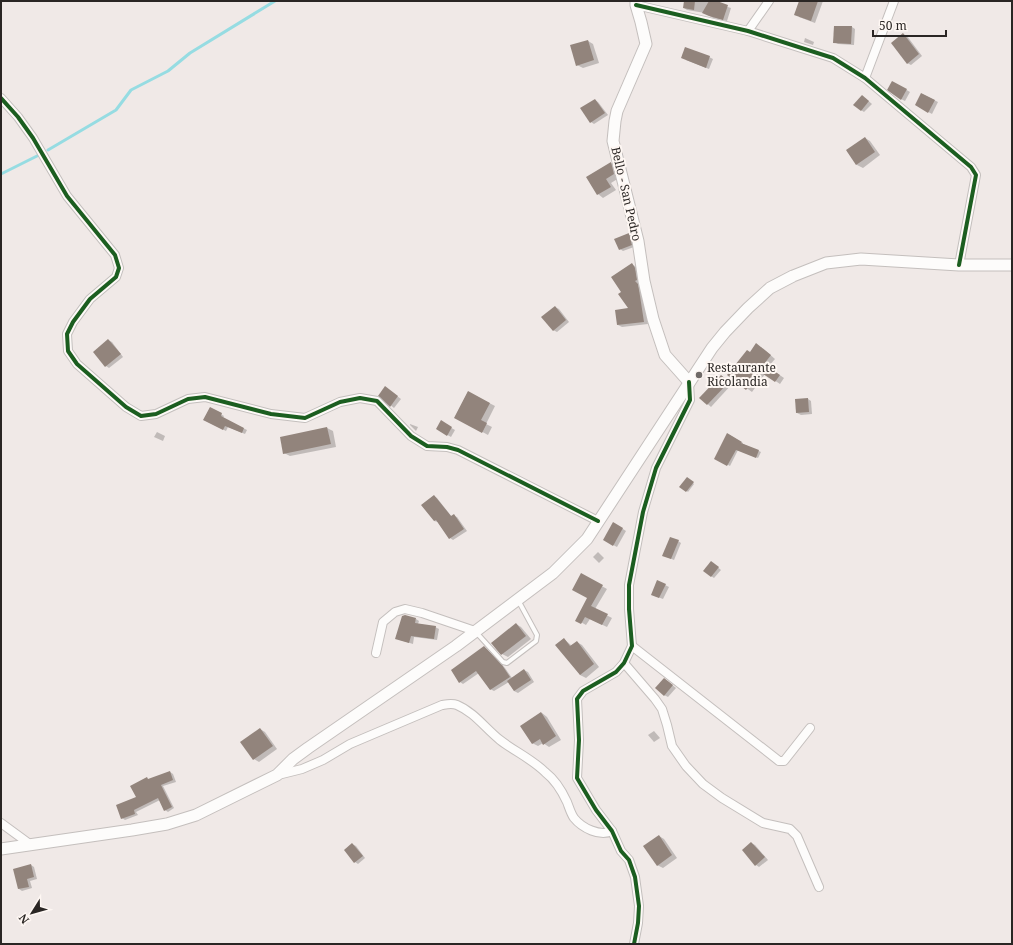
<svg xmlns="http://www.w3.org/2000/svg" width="1013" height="945" font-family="'Noto Serif',serif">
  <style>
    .shadow { fill: #0003 }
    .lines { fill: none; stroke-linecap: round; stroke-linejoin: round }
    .stream { stroke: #96dce2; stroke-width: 3 }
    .building { fill: #92847c }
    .service-casing { stroke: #c4bfbd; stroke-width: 6 }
    .minor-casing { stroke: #c4bfbd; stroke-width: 10 }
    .secondary-casing { stroke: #c4bfbd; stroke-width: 13 }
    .service { stroke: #fdfcfb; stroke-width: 4 }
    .minor { stroke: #fdfcfb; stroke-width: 8 }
    .secondary { stroke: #fdfcfb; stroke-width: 11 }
    .cycleway-casing { stroke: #fef7f3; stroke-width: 6 }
    .cycleway { stroke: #1b5e20; stroke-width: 4 }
    .poi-dot { fill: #6f6a68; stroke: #fef7f3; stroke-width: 1.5 }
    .labels { text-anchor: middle; stroke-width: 4; stroke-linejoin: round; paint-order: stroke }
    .street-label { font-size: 12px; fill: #2a2624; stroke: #fef7f3 }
    .poi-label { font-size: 12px; fill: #2a2624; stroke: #fef7f3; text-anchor: start }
  </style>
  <rect width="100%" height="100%" fill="#f0e9e7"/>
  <g class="shadow">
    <polygon points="685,1 709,1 731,8 727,21 713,18 705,13 687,10 684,8"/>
    <polygon points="800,1 823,1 815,23 799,17"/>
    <polygon points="852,27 855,29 854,45 838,44 834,42"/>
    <polygon points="903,34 907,36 922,56 911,65 907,63"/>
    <polygon points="805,38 814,42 813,45 804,42"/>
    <polygon points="588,41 593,44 599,63 583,68 577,65"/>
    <polygon points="709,57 713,59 709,69 686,60"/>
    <polygon points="893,82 910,92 905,101 901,99"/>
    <polygon points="922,94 938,102 932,114 916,105"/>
    <polygon points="865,98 872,104 864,112 861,110"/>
    <polygon points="595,100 598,102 608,115 594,124 591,122"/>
    <polygon points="865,138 870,141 880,155 863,168 857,165 847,151"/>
    <polygon points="611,163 616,166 619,178 611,183 616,190 603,198 598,194"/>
    <polygon points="629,234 632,236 634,247 623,251 620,249"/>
    <polygon points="632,264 636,267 639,271 641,283 639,284 642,288 648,324 622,327 618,325 630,309 623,293"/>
    <polygon points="555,307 559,309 569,322 557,332 553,330"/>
    <polygon points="108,340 112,342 123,357 109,368 106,366"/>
    <polygon points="761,347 775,359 768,367 784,378 780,384 765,374 752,392 729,375 750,353"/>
    <polygon points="722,376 732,384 711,407 701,398"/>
    <polygon points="389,390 401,399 394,408 379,396"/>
    <polygon points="468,392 495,406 486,424 492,427 488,435 455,417"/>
    <polygon points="808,399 811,401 812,414 801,415 797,413"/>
    <polygon points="210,408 224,416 223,418 247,430 245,434 228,427 226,431 204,420"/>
    <polygon points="441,422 455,430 451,437 437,429"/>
    <polygon points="410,424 418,427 416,431 410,425"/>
    <polygon points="327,428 333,431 336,447 290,456 284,453"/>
    <polygon points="157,432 165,436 163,441 154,437"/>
    <polygon points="728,434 743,443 743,444 761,452 758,458 738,450 730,466 716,458"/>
    <polygon points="689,479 694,484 688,492 681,486"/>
    <polygon points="434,496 437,498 452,517 454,516 457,517 467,531 453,540 450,538 438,522 434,521"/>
    <polygon points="614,523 626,531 617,547 604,540"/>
    <polygon points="678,541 681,543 674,560 667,557"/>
    <polygon points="598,552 604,558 599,563 593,557"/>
    <polygon points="714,564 721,570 714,578 711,576"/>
    <polygon points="582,575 607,589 595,609 612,618 607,627 590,619 586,625 577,620 588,598"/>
    <polygon points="665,585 669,587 663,599 655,596"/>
    <polygon points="416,619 419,621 418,624 435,627 439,629 437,640 414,637 413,644 400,640"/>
    <polygon points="516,624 521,627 531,639 508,657 502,654 492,643"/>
    <polygon points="564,639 572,646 577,642 582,645 599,667 586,678 580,675"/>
    <polygon points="484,647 487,649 505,668 512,678 524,670 528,672 534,682 518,693 514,691 509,682 494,691 490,689 479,673 463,684 460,682"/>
    <polygon points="667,681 676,688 668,697 664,695"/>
    <polygon points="542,713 547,717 561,740 549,747 543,743 538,746 532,743"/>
    <polygon points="260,729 265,732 277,749 259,762 254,759"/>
    <polygon points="654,731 660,738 654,742 648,735"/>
    <polygon points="170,772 173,774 176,782 163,786 174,808 168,812 165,810 160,800 136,812 138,815 125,820 122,818 137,798"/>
    <polygon points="659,836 664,839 677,858 663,868 657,865"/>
    <polygon points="751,843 755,845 768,860 759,867 756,865"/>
    <polygon points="352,844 356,846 365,858 358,864 355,862"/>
    <polygon points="31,865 34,867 37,879 30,881 32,888 22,891 19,889"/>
  </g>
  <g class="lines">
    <g class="stream">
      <polyline points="48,150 116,110 131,90 168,71 190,53 275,1"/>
      <polyline points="1,174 41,154"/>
    </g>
  </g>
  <g class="building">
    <polygon points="684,1 695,1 694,10 683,8"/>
    <polygon points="709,1 717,1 728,5 723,20 709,16 702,13"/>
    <polygon points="799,1 818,1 811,21 794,15"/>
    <polygon points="834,26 852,26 851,44 833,43"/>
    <polygon points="903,33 919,54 907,64 891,43"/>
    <polygon points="588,40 594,60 576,66 570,45"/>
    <polygon points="685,47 710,56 706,68 681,58"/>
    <polygon points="892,81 907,89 901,100 887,90"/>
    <polygon points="921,93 935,100 928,113 915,105"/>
    <polygon points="862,95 869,101 861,111 853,105"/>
    <polygon points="595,99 605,113 590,123 580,108"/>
    <polygon points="865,137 875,152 856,165 846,150"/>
    <polygon points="611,162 614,174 606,179 611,187 597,195 586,177"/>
    <polygon points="629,233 632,245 619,250 614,239"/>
    <polygon points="632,263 635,268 637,280 635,281 638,284 640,296 644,322 617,325 615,310 628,308 618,294 621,292 611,277"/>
    <polygon points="555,306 566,320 553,331 541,317"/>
    <polygon points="108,339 121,354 105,367 93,352"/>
    <polygon points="756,343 771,355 764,364 780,375 775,382 760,372 746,390 727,375 747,350 750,352"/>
    <polygon points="721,375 729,382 707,405 699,398"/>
    <polygon points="385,386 398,396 390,407 378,396"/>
    <polygon points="468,391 490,403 481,420 487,423 482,433 454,418"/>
    <polygon points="808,398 809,412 796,413 795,399"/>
    <polygon points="210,407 222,413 221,416 244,428 242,433 225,426 223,430 203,420"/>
    <polygon points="441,420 452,427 447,436 436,429"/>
    <polygon points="327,427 331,444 283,454 280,437"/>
    <polygon points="727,433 742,442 741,443 759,450 756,458 736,450 727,466 714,459"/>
    <polygon points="687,477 694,482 686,492 679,487"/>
    <polygon points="434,495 451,516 454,514 464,529 449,539 436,520 434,521 421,505"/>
    <polygon points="613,522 623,528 613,546 603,540"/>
    <polygon points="670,537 679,540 671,559 662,556"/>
    <polygon points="711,561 719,567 711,577 703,571"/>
    <polygon points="581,573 603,585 591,606 608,614 602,625 585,617 581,624 575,621 587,598 572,590"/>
    <polygon points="657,580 666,584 659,598 651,595"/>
    <polygon points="405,615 416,618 415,623 436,626 434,639 411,636 409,643 395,639 402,616"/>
    <polygon points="516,623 526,636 501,655 491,643"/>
    <polygon points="564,638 570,646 577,641 594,664 580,675 555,645"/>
    <polygon points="484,646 502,665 510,677 490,690 476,671 459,683 451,670"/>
    <polygon points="524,669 531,680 514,691 507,681"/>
    <polygon points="664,678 673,685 664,696 655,688"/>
    <polygon points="541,712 556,736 543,745 540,739 532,744 520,726"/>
    <polygon points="260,728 273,746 253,760 240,742"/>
    <polygon points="170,771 173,780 161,785 172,807 164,811 158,798 134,810 135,814 121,819 116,805 136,797 130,786 147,777 148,779"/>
    <polygon points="659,835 672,855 657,866 643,846"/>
    <polygon points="751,842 765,857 755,866 742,850"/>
    <polygon points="352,843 363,856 354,863 344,850"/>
    <polygon points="31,864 34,877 27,879 29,887 18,889 13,869"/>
  </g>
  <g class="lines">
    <g class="service-casing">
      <polyline id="service" points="475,631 503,662 507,663 536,641 537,635 518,600"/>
    </g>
    <g class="minor-casing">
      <g id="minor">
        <polyline points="636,5 748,31 833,58 865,78 971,167 976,175 959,265"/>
        <polyline points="748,31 769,1"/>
        <polyline points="865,78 894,1"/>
        <polyline points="1,98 18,117 33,138 67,196 115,255 119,268 116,277 90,299 73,322 67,334 68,351 77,364 126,407 141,416 156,414 188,399 205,397 271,414 305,418 340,402 360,398 377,401 411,436 427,446 447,447 458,450 598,521"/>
        <polyline points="632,646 779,761 784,761 810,728"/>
        <polyline points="376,653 383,622 395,612 405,609 422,613 475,631"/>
        <polyline points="624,663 655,699 662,709 667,725 672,746 686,766 703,784 722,798 763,823 790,829 797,836 819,887"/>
        <path d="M278,775L302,769L323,760L350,744L442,705C448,704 452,703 457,705C474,712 486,729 500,740C514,751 532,759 545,772C554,779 562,791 567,802C569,807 571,814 574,818C582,828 600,837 612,831"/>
        <polyline points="1,823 31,845"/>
        <polyline points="634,944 638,923 639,906 635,877 629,860 621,851 612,831 596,810 577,778 579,740 577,699 583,691 616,672 624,663 632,646 629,609 629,585 643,512 656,468 690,400 689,383"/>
      </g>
    </g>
    <g class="secondary-casing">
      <g id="secondary">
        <polyline points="636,1 636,5 641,22 646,44 617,111 615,121 613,141 638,241 644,281 653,319 665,355 689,382"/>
        <polyline points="1,849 132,830 167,824 196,815 277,775 293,759 308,748 456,646 553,573 587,539 712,348 725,332 748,308 770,288 793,276 826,263 861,259 959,265 1012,265"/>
      </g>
    </g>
    <use href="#service" class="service"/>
    <use href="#minor" class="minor"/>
    <use href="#secondary" class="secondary"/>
    <g class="cycleway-casing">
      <g id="cycleway">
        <polyline points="636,5 748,31 833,58 865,78 971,167 976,175 959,265"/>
        <polyline points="1,98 18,117 33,138 67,196 115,255 119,268 116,277 90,299 73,322 67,334 68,351 77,364 126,407 141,416 156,414 188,399 205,397 271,414 305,418 340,402 360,398 377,401 411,436 427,446 447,447 458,450 598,521"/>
        <polyline points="634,944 638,923 639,906 635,877 629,860 621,851 612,831 596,810 577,778 579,740 577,699 583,691 616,672 624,663 632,646 629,609 629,585 643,512 656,468 690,400 689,382"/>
      </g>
    </g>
    <use href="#cycleway" class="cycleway"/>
  </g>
  <circle class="poi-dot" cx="699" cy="375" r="4"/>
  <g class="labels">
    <g class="street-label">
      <text transform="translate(626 194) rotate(77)" y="4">Bello - San Pedro</text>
    </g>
    <g class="poi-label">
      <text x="707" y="372">Restaurante<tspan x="707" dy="14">Ricolandia</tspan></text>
    </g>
  </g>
  <rect width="1013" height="945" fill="none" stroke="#2a2624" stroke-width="4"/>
  <g transform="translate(32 913) rotate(233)" stroke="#fef7f3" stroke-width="3" paint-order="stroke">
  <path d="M0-3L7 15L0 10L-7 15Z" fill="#2a2624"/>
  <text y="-6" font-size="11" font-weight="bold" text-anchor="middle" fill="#2a2624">N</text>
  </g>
  <path d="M873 30v6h73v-6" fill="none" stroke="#2a2624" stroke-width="2"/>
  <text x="879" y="30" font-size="12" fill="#2a2624" stroke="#fef7f3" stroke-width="3" paint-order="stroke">50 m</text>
</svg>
